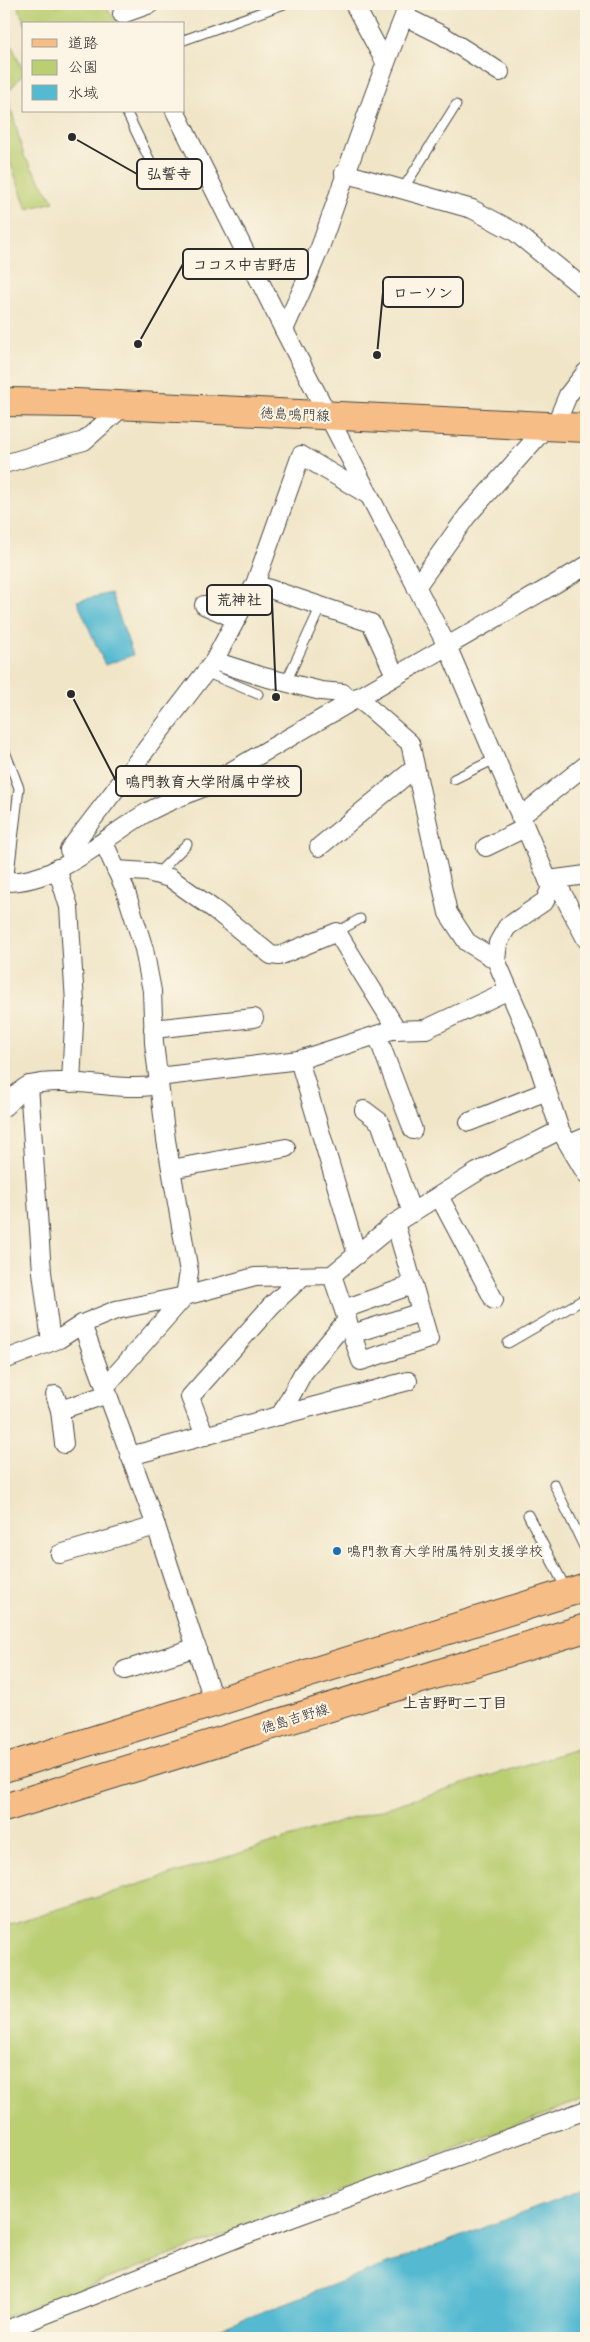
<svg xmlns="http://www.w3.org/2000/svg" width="590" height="2342" font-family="Mali,'Klee One',sans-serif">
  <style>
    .green { fill: #bace72; stroke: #727c4e }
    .water { fill: #54bad1; stroke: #40727e }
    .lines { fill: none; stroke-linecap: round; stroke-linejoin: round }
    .service-casing { stroke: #494742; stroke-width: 11 }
    .minor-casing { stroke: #494742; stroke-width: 20 }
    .primary-casing { stroke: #494742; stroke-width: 30 }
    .service { stroke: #fff; stroke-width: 9 }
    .minor { stroke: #fff; stroke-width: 18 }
    .primary { stroke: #f6be86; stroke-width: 28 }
    .poi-dot { fill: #1f6fb2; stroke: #fcf5e5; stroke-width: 2 }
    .labels { text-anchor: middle; stroke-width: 4.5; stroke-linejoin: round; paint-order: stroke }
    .street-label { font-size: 14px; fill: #2b2b2b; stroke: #fcf5e5 }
    .poi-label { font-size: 14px; fill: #2b2b2b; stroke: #fcf5e5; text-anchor: start }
    .neighbourhood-label { font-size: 15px; font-weight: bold; fill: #2b2b2b; stroke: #fcf5e5 }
    .leader { fill: none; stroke: #2b2b2b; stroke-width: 2 }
    .callout-dot { fill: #2b2b2b; stroke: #fcf5e5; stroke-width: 2 }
    .callout { fill: #fcf5e5; stroke: #2b2b2b; stroke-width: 2 }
    .callout-label { font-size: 15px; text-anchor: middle; font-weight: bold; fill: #2b2b2b }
  </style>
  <rect width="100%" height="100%" fill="#fcf5e5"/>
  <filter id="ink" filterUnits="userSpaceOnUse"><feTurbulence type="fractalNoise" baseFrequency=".02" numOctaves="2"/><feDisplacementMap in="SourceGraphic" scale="10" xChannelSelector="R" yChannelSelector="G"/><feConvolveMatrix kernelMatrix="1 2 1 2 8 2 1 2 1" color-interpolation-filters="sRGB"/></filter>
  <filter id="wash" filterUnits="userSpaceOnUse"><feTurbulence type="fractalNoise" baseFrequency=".0096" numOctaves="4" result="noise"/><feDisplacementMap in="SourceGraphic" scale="20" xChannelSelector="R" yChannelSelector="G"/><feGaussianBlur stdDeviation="1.12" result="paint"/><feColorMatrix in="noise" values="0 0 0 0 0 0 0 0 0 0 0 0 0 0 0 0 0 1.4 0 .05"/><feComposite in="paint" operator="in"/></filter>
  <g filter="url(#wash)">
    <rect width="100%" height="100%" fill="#f0e5c7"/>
    <g class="green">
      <polygon points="17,4 55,4 57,7 61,4 103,4 119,24 25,24"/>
      <polygon points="4,28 24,73 7,93 24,156 54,202 27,209 4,145"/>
      <polygon points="586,1746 586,2099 4,2318 4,1926"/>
    </g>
    <g class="water">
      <polygon points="111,593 133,655 105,665 77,601"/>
      <polygon points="586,2189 586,2338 193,2338"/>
    </g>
  </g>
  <g filter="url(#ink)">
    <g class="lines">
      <g class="service-casing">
        <g id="service">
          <polyline points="184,40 284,4"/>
          <polyline points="126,111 153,167"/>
          <polyline points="403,189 456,105"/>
          <polyline points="205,672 258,694"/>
          <polyline points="286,682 321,606"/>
          <polyline points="4,749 19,788 8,882"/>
          <polyline points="454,779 495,759"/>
          <polyline points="157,874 187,844"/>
          <polyline points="337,932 360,919"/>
          <polyline points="508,1343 586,1298"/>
          <polyline points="554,1484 586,1551"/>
          <polyline points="528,1515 567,1591"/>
        </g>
      </g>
      <g class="minor-casing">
        <g id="minor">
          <polyline points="354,4 385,62"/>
          <polyline points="122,14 150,4"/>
          <polyline points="404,16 442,35 500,72"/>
          <polyline points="175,111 284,330 448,648 551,887 545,901 507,927 498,943 496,960 529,1037 560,1130 586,1174"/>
          <polyline points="344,173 472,209 515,232 586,290"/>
          <path d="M284,330C297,300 312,270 323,239C351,160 377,81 409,4"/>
          <polyline points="555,426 568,395 586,372"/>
          <polyline points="4,464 84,441 125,405"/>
          <polyline points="255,584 371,623 395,675"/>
          <polyline points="416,587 467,516 547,426"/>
          <polyline points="204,605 236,619"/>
          <polyline points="214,661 264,677 321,691 343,693 351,701"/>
          <polyline points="357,697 410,743 448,913 467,942 496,960"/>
          <polyline points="520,817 586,765"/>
          <polyline points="104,843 125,889 144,949 152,991 154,1043 166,1140 189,1272 185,1296 255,1277 332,1275 395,1223 477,1172 560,1130"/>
          <polyline points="319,847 415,768"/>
          <polyline points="486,847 525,828"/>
          <polyline points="74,860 69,850 214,661 255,584 301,455 370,496"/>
          <polyline points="57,868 69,907 75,1003 71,1083"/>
          <polyline points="116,870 148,872 170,878 215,910 271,955 279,956 337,932 397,1030"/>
          <polyline points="555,879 586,939"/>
          <polyline points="548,880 586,875"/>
          <path d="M4,882C58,883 102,839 146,813C163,803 183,796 202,788L586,566"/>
          <polyline points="153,1029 254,1018"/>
          <polyline points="377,1035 413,1130"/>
          <polyline points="299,1060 357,1255"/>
          <polyline points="158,1077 299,1060 392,1030 426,1029 509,990"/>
          <polyline points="29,1085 42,1272 51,1342"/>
          <path d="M4,1107C11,1101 22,1087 30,1085C72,1075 117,1093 158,1085"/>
          <polyline points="364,1110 380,1122 412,1213"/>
          <polyline points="469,1122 547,1091"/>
          <polyline points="569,1144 586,1137"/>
          <polyline points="171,1169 286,1148"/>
          <polyline points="439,1196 494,1300"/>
          <polyline points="332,1275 361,1361 429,1339 395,1223"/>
          <polyline points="344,1309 412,1285"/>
          <polyline points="82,1324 116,1310 185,1296 105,1387"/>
          <polyline points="352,1334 421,1312"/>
          <polyline points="4,1360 59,1339 82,1324 156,1526 214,1702"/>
          <polyline points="55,1395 60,1410 64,1444"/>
          <polyline points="60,1410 108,1394"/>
          <polyline points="280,1416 303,1373 347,1320"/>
          <polyline points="205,1436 190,1397 271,1306 303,1276"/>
          <polyline points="130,1456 408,1381"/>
          <polyline points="60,1554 156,1526"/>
          <polyline points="125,1670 197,1647"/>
          <polyline points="4,2331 245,2235 586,2110"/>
        </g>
      </g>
      <g class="primary-casing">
        <g id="primary">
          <polyline points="4,402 76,403 586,428"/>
          <polyline points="4,1768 586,1587"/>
          <polyline points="4,1808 586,1628"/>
        </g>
      </g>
      <use href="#service" class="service"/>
      <use href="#minor" class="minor"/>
      <use href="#primary" class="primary"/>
    </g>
  </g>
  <circle class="poi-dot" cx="337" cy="1551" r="5"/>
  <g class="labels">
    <g class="street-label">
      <text transform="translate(295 414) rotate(3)" y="5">徳島鳴門線</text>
      <text transform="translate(295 1718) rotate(-17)" y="5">徳島吉野線</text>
    </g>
    <g class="poi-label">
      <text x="347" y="1556">鳴門教育大学附属特別支援学校</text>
    </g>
    <g class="neighbourhood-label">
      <text x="455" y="1708">上吉野町二丁目</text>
    </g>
  </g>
  <path class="leader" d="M72 137L137 174M138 344L183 264M377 355L383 292M276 697L272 600M71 694L116 781"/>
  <g class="callout-dot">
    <circle cx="72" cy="137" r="5"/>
    <circle cx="138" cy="344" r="5"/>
    <circle cx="377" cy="355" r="5"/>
    <circle cx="276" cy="697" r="5"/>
    <circle cx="71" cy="694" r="5"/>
  </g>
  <g class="callout">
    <rect x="137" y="159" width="65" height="30" rx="5"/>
    <rect x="183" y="249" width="125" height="30" rx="5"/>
    <rect x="383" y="277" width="80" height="30" rx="5"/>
    <rect x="207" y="585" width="65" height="30" rx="5"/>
    <rect x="116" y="766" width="185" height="30" rx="5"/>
  </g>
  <g class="callout-label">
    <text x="169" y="179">弘誓寺</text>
    <text x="245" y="270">ココス中吉野店</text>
    <text x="423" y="298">ローソン</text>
    <text x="239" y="605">荒神社</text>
    <text x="208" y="787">鳴門教育大学附属中学校</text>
  </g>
  <rect width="590" height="2342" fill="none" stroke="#fcf5e5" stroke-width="20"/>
  <rect x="22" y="22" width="162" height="90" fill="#fcf5e5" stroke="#a8a49b"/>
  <rect x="32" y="39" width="25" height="8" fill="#f6be86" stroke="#a8a49b"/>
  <text x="68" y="48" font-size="15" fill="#2b2b2b">道路</text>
  <rect x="32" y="60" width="25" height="15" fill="#bace72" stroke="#a8a49b"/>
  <text x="68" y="72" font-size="15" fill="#2b2b2b">公園</text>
  <rect x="32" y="85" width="25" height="15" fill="#54bad1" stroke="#a8a49b"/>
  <text x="68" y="98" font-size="15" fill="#2b2b2b">水域</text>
</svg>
